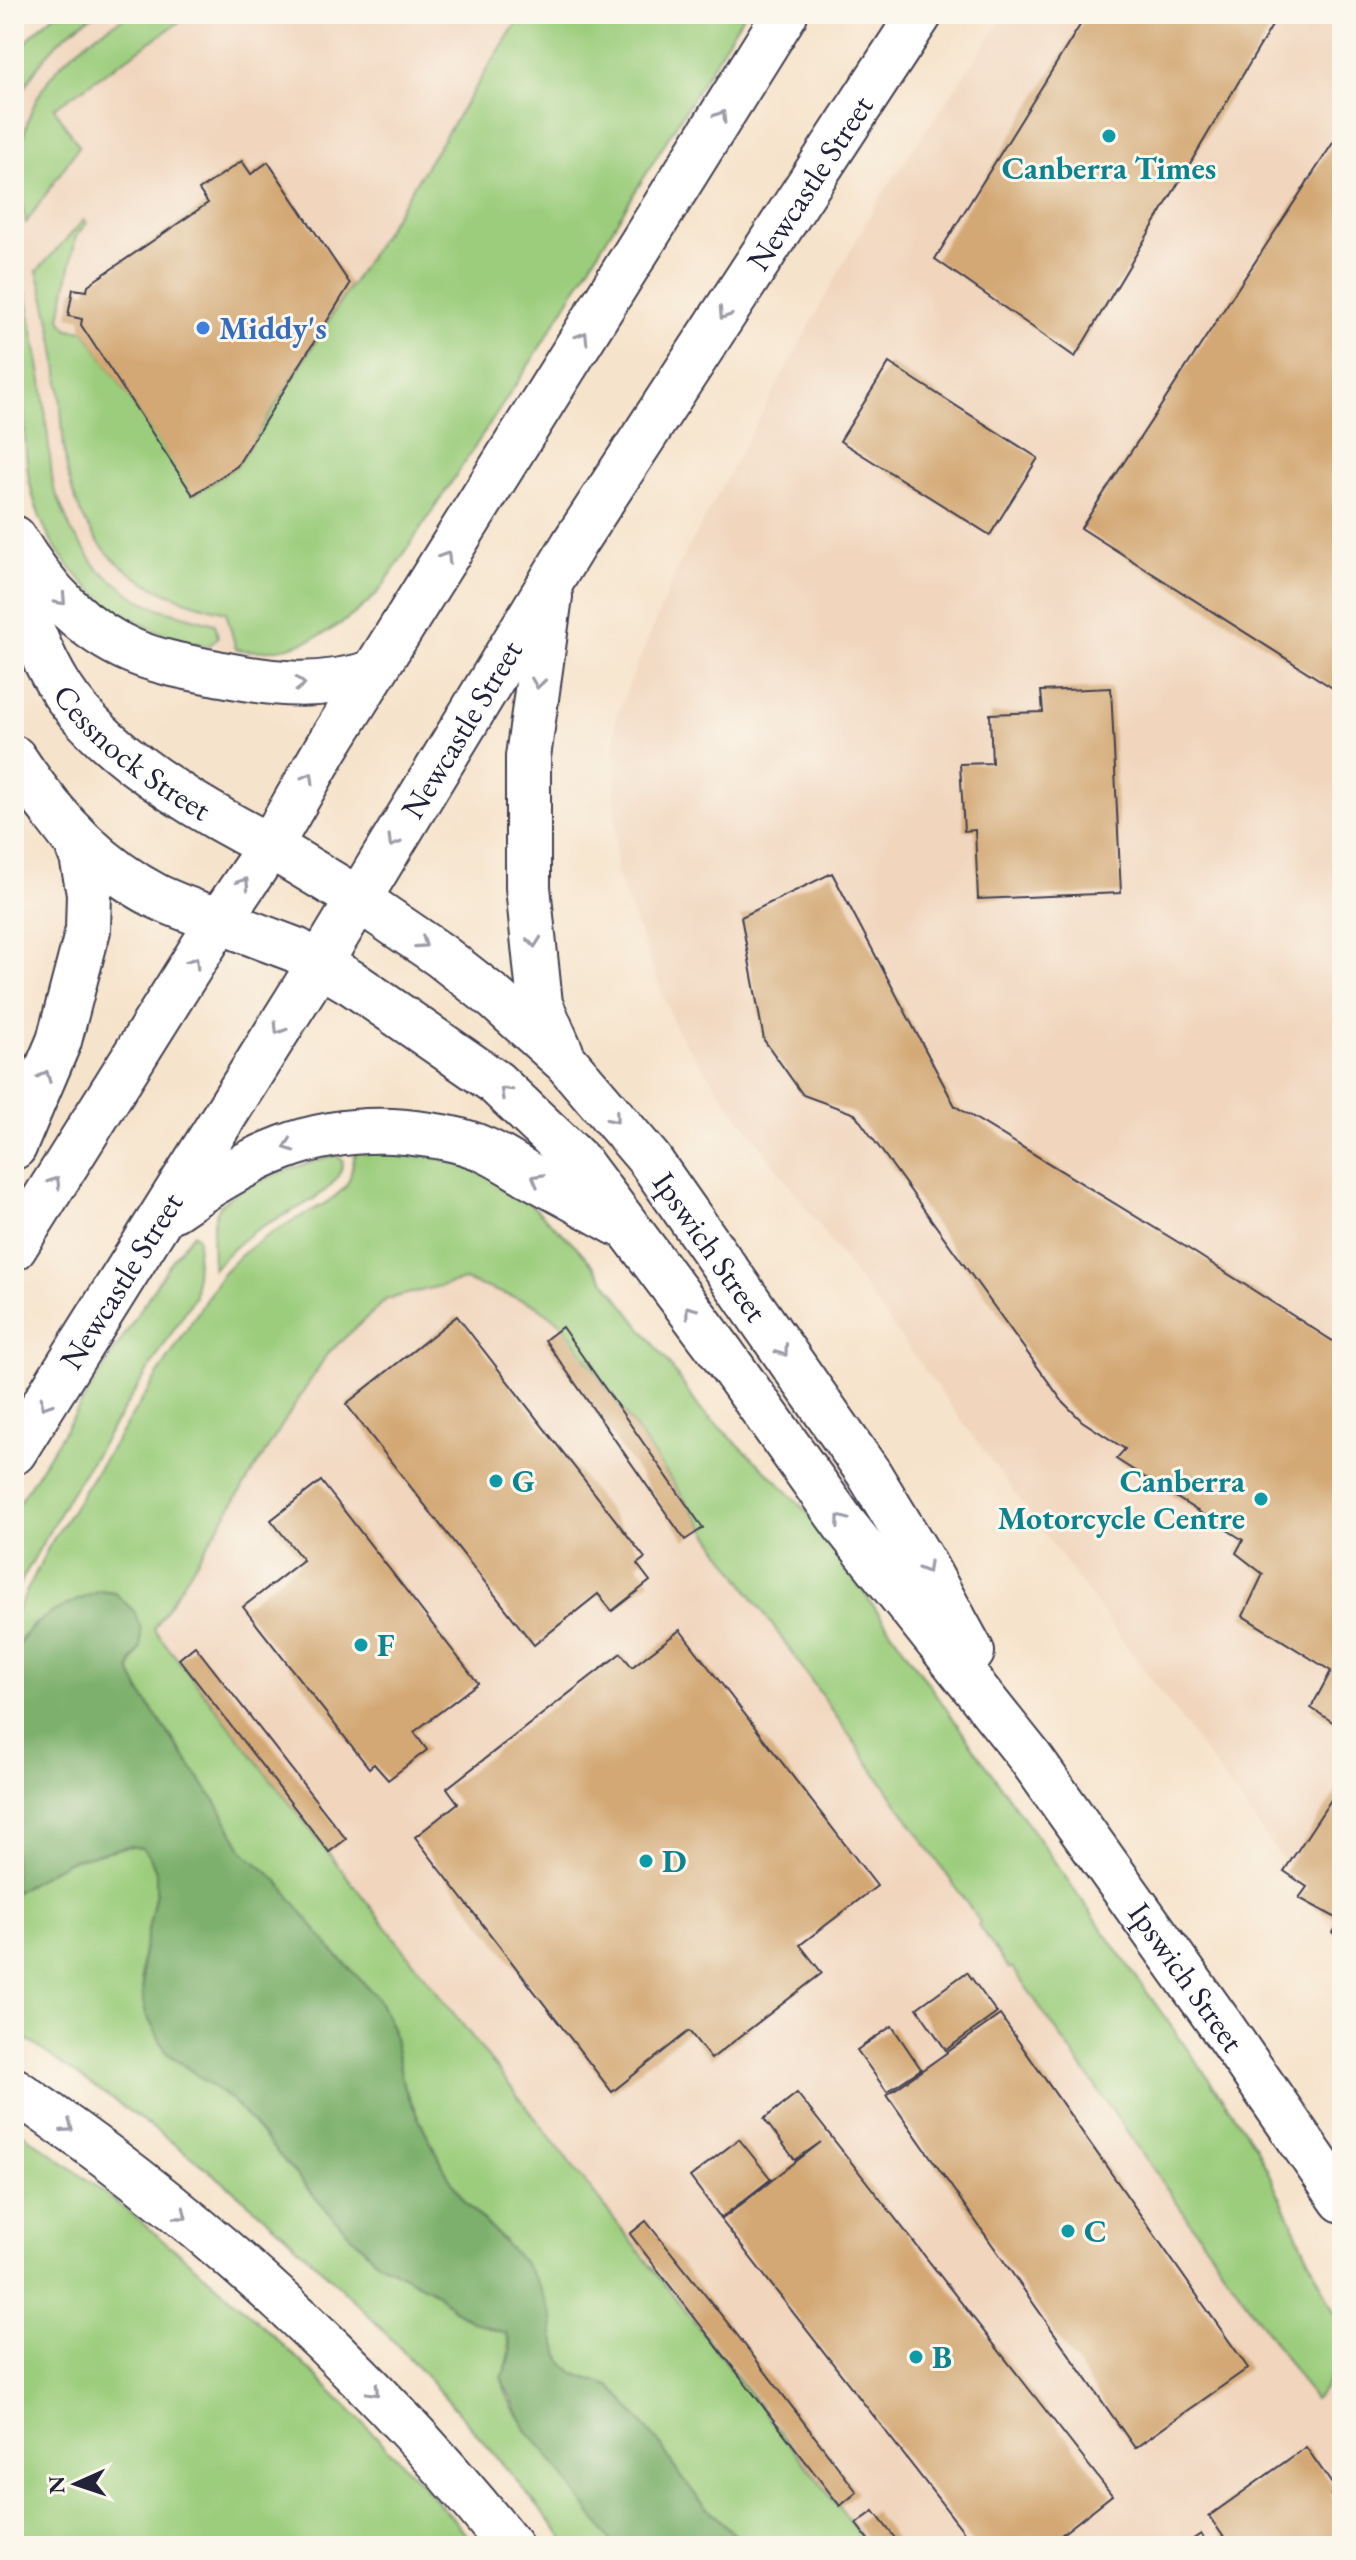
<svg xmlns="http://www.w3.org/2000/svg" width="1356" height="2560" font-family="'EB Garamond',serif">
  <style>
    .built { fill: #f1d5bd }
    .green { fill: #9ccd7d; stroke: #5f785c; stroke-width: 2 }
    .forest { fill: #7db06c; stroke: #506954; stroke-width: 2 }
    .building { fill: #d3a874 }
    .lines { fill: none; stroke-linecap: round; stroke-linejoin: round }
    .minor-casing { stroke: #423f51; stroke-width: 48 }
    .major-casing { stroke: #423f51; stroke-width: 48 }
    .highway-casing { stroke: #423f51; stroke-width: 48 }
    .minor { stroke: #fff; stroke-width: 44 }
    .major { stroke: #fff; stroke-width: 44 }
    .highway { stroke: #fff; stroke-width: 44 }
    .oneway { stroke: #9c9ca7 }
    .culture-dot { fill: #0f9aa8; stroke: #fbf7ec; stroke-width: 3 }
    .shop-dot { fill: #3f7fe0; stroke: #fbf7ec; stroke-width: 3 }
    .labels { text-anchor: middle; stroke-width: 6; stroke-linejoin: round; paint-order: stroke }
    .culture-label { font-size: 32px; font-weight: bold; fill: #0d838f; stroke: #fbf7ec; text-anchor: start }
    .street-label { font-size: 32px; fill: #22223b; stroke: #fbf7ec }
    .shop-label { font-size: 32px; font-weight: bold; fill: #366cbe; stroke: #fbf7ec; text-anchor: start }
  </style>
  <rect width="100%" height="100%" fill="#fbf7ec"/>
  <filter id="ink" filterUnits="userSpaceOnUse"><feTurbulence type="fractalNoise" baseFrequency=".0125" numOctaves="2"/><feDisplacementMap in="SourceGraphic" scale="16" xChannelSelector="R" yChannelSelector="G"/><feConvolveMatrix kernelMatrix="1 2 1 2 8 2 1 2 1" color-interpolation-filters="sRGB"/></filter>
  <filter id="wash" filterUnits="userSpaceOnUse"><feTurbulence type="fractalNoise" baseFrequency=".006" numOctaves="4" result="noise"/><feDisplacementMap in="SourceGraphic" scale="32" xChannelSelector="R" yChannelSelector="G"/><feGaussianBlur stdDeviation="1.8" result="paint"/><feColorMatrix in="noise" values="0 0 0 0 0 0 0 0 0 0 0 0 0 0 0 0 0 1.4 0 .05"/><feComposite in="paint" operator="in"/></filter>
  <g filter="url(#wash)">
    <rect width="100%" height="100%" fill="#f6e3cb"/>
    <g class="built">
      <polygon points="55,14 744,14 534,357 381,589 348,619 322,636 298,645 256,651 225,649 169,637 123,615 90,591 71,570 49,535 37,507 29,480 22,394 14,344 14,57 32,35"/>
      <polygon points="1006,14 1342,14 1342,1940 677,1032 616,872 615,719 677,569 877,202"/>
      <polygon points="465,1280 536,1305 616,1294 700,1409 773,1477 806,1511 1256,2146 1329,2295 1342,2330 1342,2546 869,2546 154,1629 327,1354 388,1299"/>
    </g>
    <g class="green">
      <path d="M55,14H96C56,36 32,68 14,110V57L32,35Z"/>
      <path d="M129,14H191L54,108L79,146L26,223C11,160 22,98 73,53C90,37 110,27 129,14Z"/>
      <path d="M522,14H744L534,357L381,589C345,628 292,659 236,649L226,612C154,595 94,565 72,489C62,458 63,424 60,392C57,351 49,310 37,271L84,220L87,223L76,236L60,318L68,329L85,331L194,495L237,466Z"/>
      <path d="M26,293L42,381L53,486L71,530L98,569L136,598L157,608L215,624L218,637L209,646C121,631 46,570 29,479C25,455 25,430 23,406C20,378 10,348 14,321C15,312 22,302 26,293Z"/>
      <path d="M375,1150L429,1156L464,1165L494,1177L516,1191L575,1245L592,1264L667,1361L700,1409L773,1477L806,1511L1256,2146L1337,2318C1341,2342 1335,2384 1314,2399L1012,1967L1009,1969L978,1925L980,1922L562,1324L536,1305L465,1280L387,1299L327,1354L154,1629L869,2546H746L698,2498L674,2467L661,2445L612,2387L574,2373L562,2361L553,2336L552,2316L503,2240L466,2203L449,2177L419,2119L403,2084L392,2028L377,1997L332,1950L295,1904L244,1852L184,1755L138,1689L130,1669L141,1647V1629L133,1611L115,1593L100,1591L34,1624L21,1638L14,1655V1617L49,1546L222,1274C241,1252 267,1235 292,1221C309,1212 332,1202 345,1187C354,1176 350,1163 357,1152Z"/>
      <path d="M336,1155L343,1161C339,1199 276,1214 249,1235C235,1245 224,1257 213,1269C213,1251 209,1222 220,1206C236,1184 309,1163 336,1155Z"/>
      <polygon points="194,1233 198,1238 195,1296 69,1496 14,1594 14,1511 154,1288 175,1256"/>
      <path d="M128,1846L142,1848L149,1855L156,1871V1892L142,1960L141,1977L146,2014L167,2053L234,2102L321,2204L376,2261L437,2293L453,2309L491,2329L506,2333C517,2357 500,2369 504,2387C510,2411 534,2436 548,2455C571,2484 594,2514 614,2546H570C472,2424 371,2308 252,2206C177,2141 94,2088 14,2030V1893L66,1862Z"/>
      <path d="M14,2127C183,2244 342,2391 477,2546H40L14,2528Z"/>
    </g>
    <path class="forest" d="M100,1591L115,1593L134,1611L141,1629V1647L132,1661L130,1669L133,1678L151,1709L216,1802L244,1852L278,1881L332,1950L377,1997L392,2028L403,2084L419,2119L449,2177L466,2203L524,2263L539,2285L552,2316L553,2336L562,2361L574,2374L612,2387L661,2445L674,2467L698,2498L746,2546H614L547,2453L526,2430L501,2377C511,2363 514,2348 506,2333L472,2321L453,2309L437,2293L376,2261L321,2204L234,2102L167,2053L146,2014L143,1996L142,1960L156,1892V1871L149,1855L142,1848L128,1846L66,1862L14,1893V1655C31,1616 63,1606 100,1591Z"/>
    <g id="blocks">
      <g class="building">
        <polygon points="1087,14 1279,14 1075,357 935,259"/>
        <polygon points="1342,129 1342,694 1081,528"/>
        <polygon points="242,161 251,174 268,162 350,284 237,466 193,495 85,331 81,325 82,319 68,316 73,289 87,291 88,285 208,203 199,190"/>
        <polygon points="889,363 1038,458 990,535 840,441"/>
        <polygon points="1111,688 1121,893 978,899 975,830 964,831 960,764 992,763 990,714 1043,712 1041,691"/>
        <polygon points="832,873 955,1106 1186,1247 1342,1347 1342,1728 1311,1708 1331,1671 1243,1616 1263,1574 1236,1553 1243,1540 1116,1459 1125,1449 1082,1421 1063,1402 855,1114 803,1095 764,1040 741,917"/>
        <polygon points="457,1316 645,1558 637,1564 650,1581 612,1611 598,1594 534,1645 346,1404"/>
        <polygon points="562,1327 703,1528 685,1540 545,1340"/>
        <polygon points="321,1481 478,1683 414,1732 427,1750 388,1780 374,1764 369,1768 243,1607 303,1560 271,1520"/>
        <polygon points="680,1630 877,1886 800,1945 822,1973 711,2059 689,2031 612,2092 415,1837 458,1803 447,1788 621,1653 632,1667"/>
        <polygon points="195,1646 346,1839 329,1852 179,1659"/>
        <polygon points="1342,1783 1342,1939 1333,1933 1340,1920 1299,1898 1307,1887 1284,1871"/>
        <polygon points="967,1972 997,2013 946,2050 917,2008"/>
        <polygon points="1000,2015 1248,2368 1135,2448 887,2095"/>
        <polygon points="892,2026 921,2069 887,2092 857,2050"/>
        <polygon points="797,2093 1112,2495 1047,2546 975,2546 721,2220 821,2142 795,2160 764,2119"/>
        <polygon points="739,2139 771,2179 721,2218 690,2177"/>
        <polygon points="646,2221 738,2336 857,2492 840,2506 630,2234"/>
        <polygon points="1306,2447 1337,2491 1331,2495 1342,2512 1342,2546 1230,2546 1209,2516"/>
        <polygon points="874,2511 901,2546 873,2546 856,2524"/>
        <polygon points="1201,2534 1209,2546 1183,2546"/>
      </g>
    </g>
  </g>
  <g filter="url(#ink)">
    <use href="#blocks" fill-opacity="0" stroke="#423f51" stroke-width="2"/>
    <g class="lines">
      <g class="minor-casing">
        <g id="minor">
          <path d="M14,538C42,585 80,629 132,651C160,663 192,668 222,674C278,685 316,689 373,673"/>
          <path id="s1" d="M14,579C26,616 39,653 60,687C103,754 199,810 270,846"/>
          <path d="M14,758C50,813 96,865 156,896C176,906 198,913 219,921"/>
          <polyline points="14,1147 59,1041 88,930 89,893 82,857 76,842 53,812"/>
        </g>
      </g>
      <g class="major-casing">
        <g id="major">
          <polyline points="550,596 528,757 528,887 540,1004 561,1052"/>
          <path id="s2" d="M270,846L358,899L440,955L496,999L566,1062L649,1159L868,1472L925,1566L972,1652"/>
          <path id="s3" d="M219,921L296,950L352,983L495,1082L579,1162L719,1349L844,1524L1029,1756L1220,2024L1342,2200"/>
          <path d="M174,1209C249,1157 312,1124 406,1132C432,1135 459,1138 483,1149C498,1155 512,1165 526,1173C556,1189 587,1206 617,1223"/>
          <polyline points="14,1248 219,921 270,846 327,747 785,14"/>
          <path id="s4" d="M14,1452L320,963L575,542L920,14"/>
        </g>
      </g>
      <g class="highway-casing">
        <path id="highway" d="M14,2090C201,2217 368,2369 510,2546"/>
      </g>
      <use href="#minor" class="minor"/>
      <use href="#major" class="major"/>
      <use href="#highway" class="highway"/>
    </g>
    <defs><path id="oneway-chevron" d="M-2-3.5L2.5 0L-2 3.5" fill="none" stroke-width="1.6" stroke-linecap="round" stroke-linejoin="round" transform="scale(2)"/></defs>
    <g class="oneway">
      <use href="#oneway-chevron" transform="translate(721 116) rotate(-58)"/>
      <use href="#oneway-chevron" transform="translate(724 314) rotate(123)"/>
      <use href="#oneway-chevron" transform="translate(583 337) rotate(-58)"/>
      <use href="#oneway-chevron" transform="translate(446 557) rotate(-58)"/>
      <use href="#oneway-chevron" transform="translate(61 600) rotate(47)"/>
      <use href="#oneway-chevron" transform="translate(538 683) rotate(98)"/>
      <use href="#oneway-chevron" transform="translate(300 684) rotate(-1)"/>
      <use href="#oneway-chevron" transform="translate(309 778) rotate(-60)"/>
      <use href="#oneway-chevron" transform="translate(393 842) rotate(121)"/>
      <use href="#oneway-chevron" transform="translate(244 883) rotate(-56)"/>
      <use href="#oneway-chevron" transform="translate(534 942) rotate(84)"/>
      <use href="#oneway-chevron" transform="translate(422 943) rotate(34)"/>
      <use href="#oneway-chevron" transform="translate(194 962) rotate(-58)"/>
      <use href="#oneway-chevron" transform="translate(279 1029) rotate(122)"/>
      <use href="#oneway-chevron" transform="translate(45 1076) rotate(-68)"/>
      <use href="#oneway-chevron" transform="translate(505 1092) rotate(-136)"/>
      <use href="#oneway-chevron" transform="translate(614 1118) rotate(50)"/>
      <use href="#oneway-chevron" transform="translate(289 1146) rotate(160)"/>
      <use href="#oneway-chevron" transform="translate(537 1179) rotate(-151)"/>
      <use href="#oneway-chevron" transform="translate(55 1182) rotate(-58)"/>
      <use href="#oneway-chevron" transform="translate(690 1311) rotate(-127)"/>
      <use href="#oneway-chevron" transform="translate(783 1351) rotate(55)"/>
      <use href="#oneway-chevron" transform="translate(45 1404) rotate(123)"/>
      <use href="#oneway-chevron" transform="translate(841 1520) rotate(-127)"/>
      <use href="#oneway-chevron" transform="translate(926 1568) rotate(60)"/>
      <use href="#oneway-chevron" transform="translate(68 2127) rotate(36)"/>
      <use href="#oneway-chevron" transform="translate(182 2215) rotate(39)"/>
      <use href="#oneway-chevron" transform="translate(374 2391) rotate(46)"/>
    </g>
  </g>
  <g class="culture-dot">
    <circle cx="1109" cy="136" r="8"/>
    <circle cx="496" cy="1481" r="8"/>
    <circle cx="1261" cy="1499" r="8"/>
    <circle cx="361" cy="1645" r="8"/>
    <circle cx="646" cy="1861" r="8"/>
    <circle cx="1068" cy="2231" r="8"/>
    <circle cx="916" cy="2357" r="8"/>
  </g>
  <circle class="shop-dot" cx="203" cy="328" r="8"/>
  <g class="labels">
    <g class="culture-label">
      <text x="1109" y="179" text-anchor="middle">Canberra Times</text>
      <text x="512" y="1492">G</text>
      <text x="1245" y="1492" text-anchor="end">Canberra<tspan x="1245" dy="37">Motorcycle Centre</tspan></text>
      <text x="377" y="1656">F</text>
      <text x="662" y="1872">D</text>
      <text x="1084" y="2242">C</text>
      <text x="932" y="2368">B</text>
    </g>
    <g class="street-label">
      <text dy="11" stroke="none"><textPath href="#s4" startOffset="1498">Newcastle Street</textPath></text>
      <text dy="11" stroke="none"><textPath href="#s4" startOffset="850">Newcastle Street</textPath></text>
      <text dy="11" stroke="none"><textPath href="#s1" startOffset="216">Cessnock Street</textPath></text>
      <text dy="11" stroke="none"><textPath href="#s2" startOffset="602">Ipswich Street</textPath></text>
      <text dy="11" stroke="none"><textPath href="#s4" startOffset="202">Newcastle Street</textPath></text>
      <text dy="11" stroke="none"><textPath href="#s3" startOffset="1454">Ipswich Street</textPath></text>
    </g>
    <g class="shop-label">
      <text x="219" y="339">Middy's</text>
    </g>
  </g>
  <rect width="1356" height="2560" fill="none" stroke="#fbf7ec" stroke-width="48"/>
  <g transform="translate(76 2484) rotate(267)" stroke="#fbf7ec" stroke-width="6" paint-order="stroke">
  <path d="M0-6L14 30L0 20L-14 30Z" fill="#22223b"/>
  <text y="-12" font-size="22" font-weight="bold" text-anchor="middle" fill="#22223b">N</text>
  </g>
</svg>
